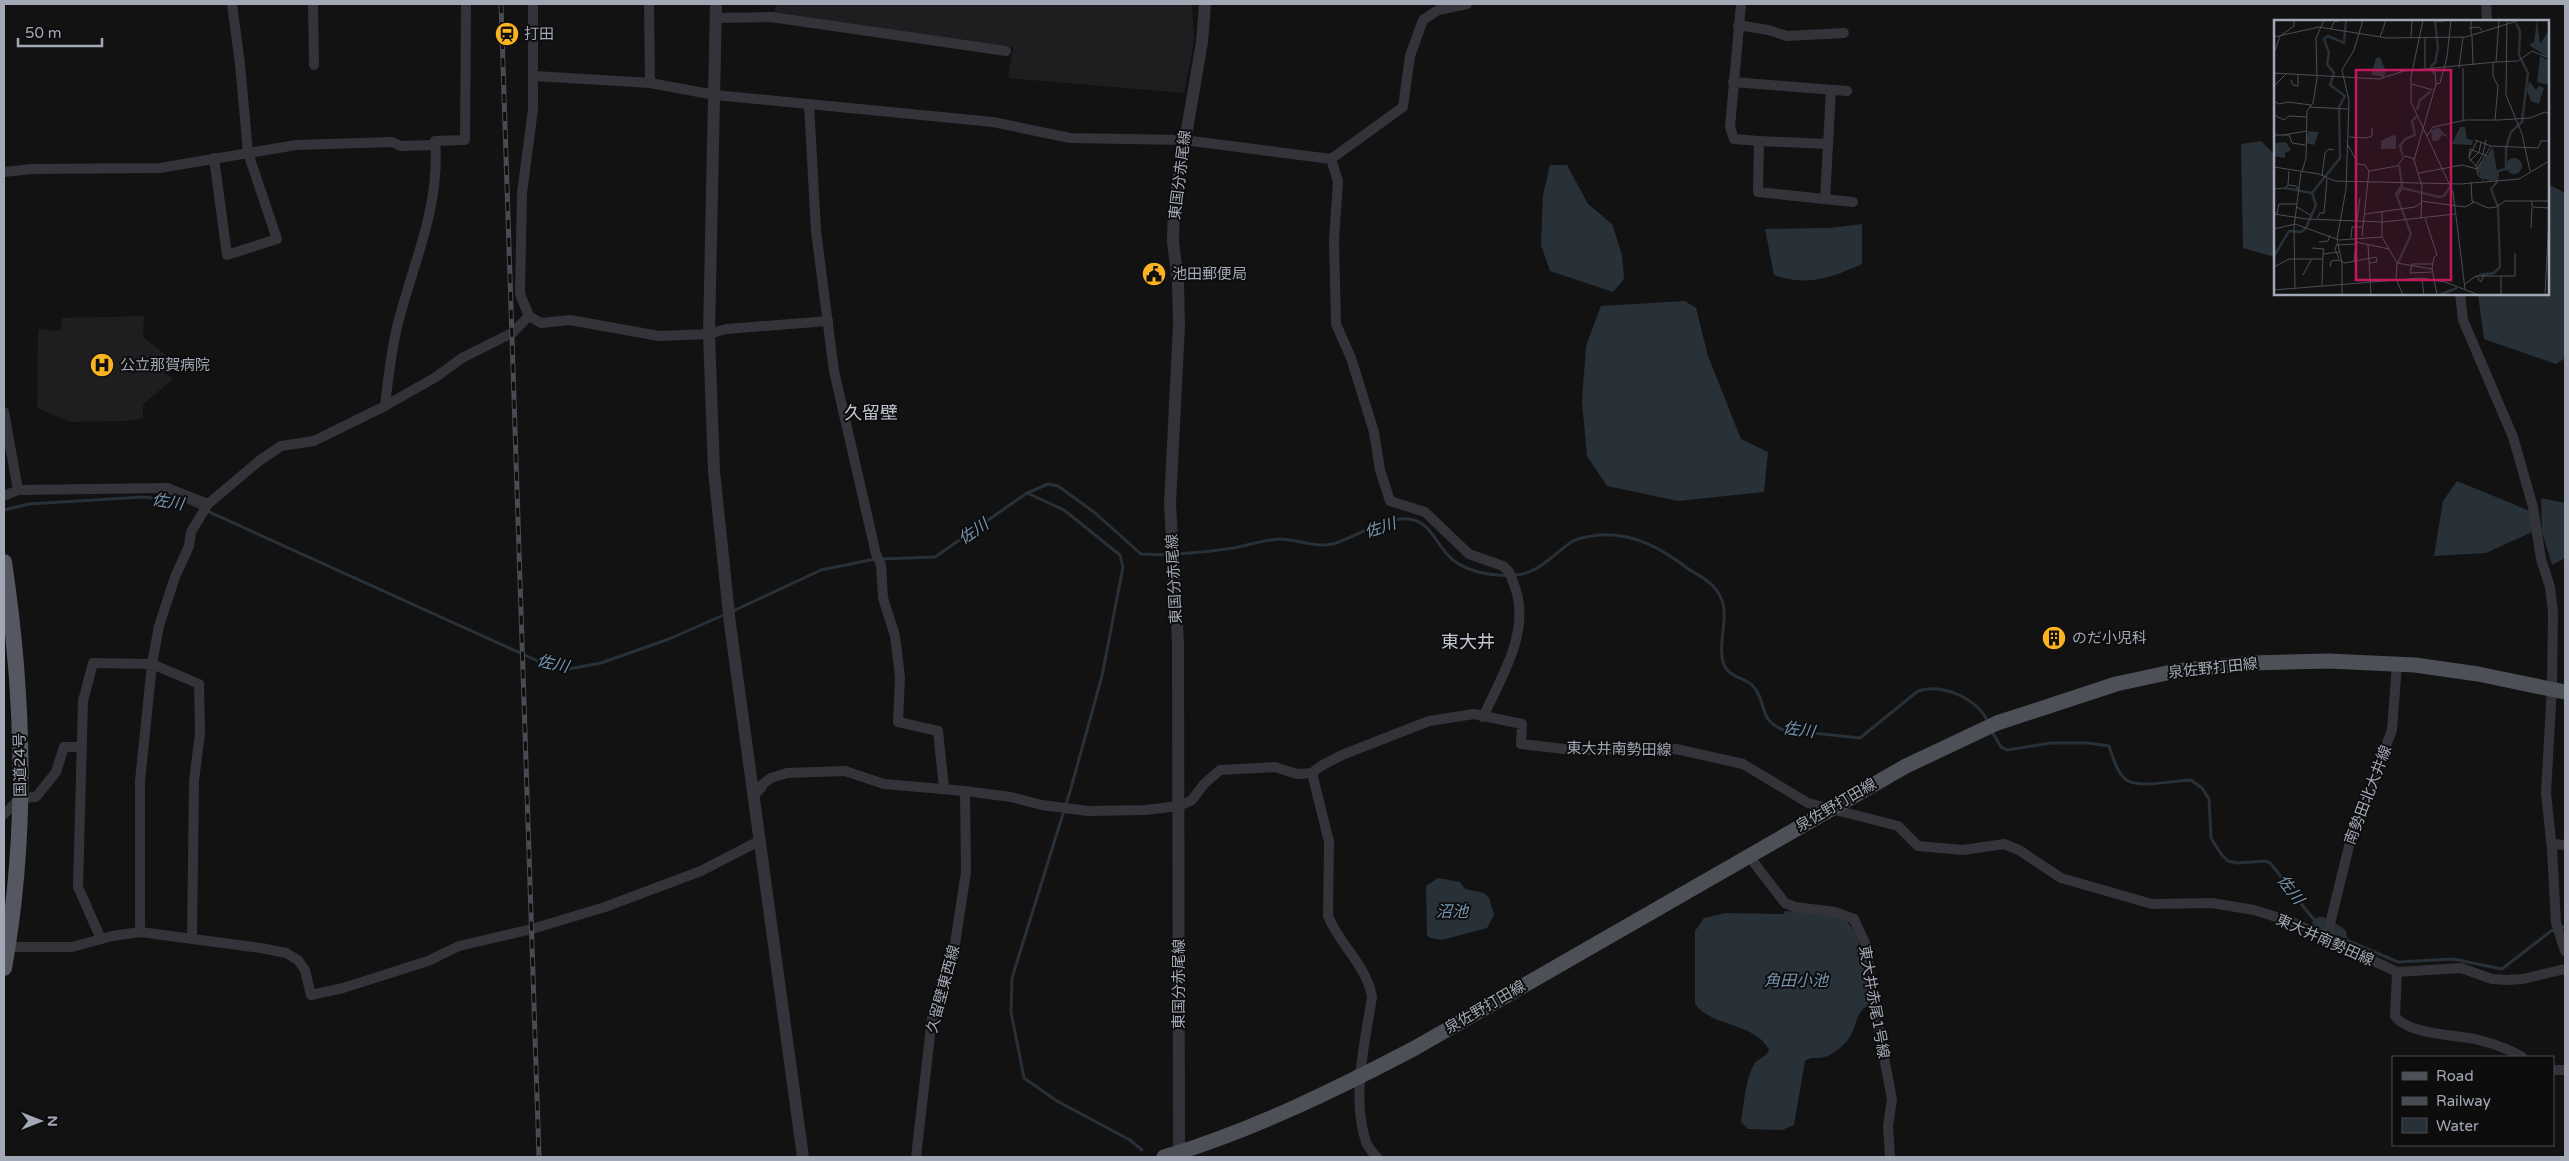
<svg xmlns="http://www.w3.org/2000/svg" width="2569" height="1161" font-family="'Varela Round','Noto Sans JP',sans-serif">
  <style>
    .built { fill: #1e1e20 }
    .water { fill: #283038 }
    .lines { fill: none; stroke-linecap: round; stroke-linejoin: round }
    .stream { stroke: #283038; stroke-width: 3 }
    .river { stroke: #283038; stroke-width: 20 }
    .minor { stroke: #333339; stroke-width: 10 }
    .tertiary { stroke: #333339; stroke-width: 12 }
    .primary { stroke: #4e5058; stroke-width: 15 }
    .trunk { stroke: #565861; stroke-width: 16 }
    .rail-casing { stroke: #494b52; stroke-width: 5 }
    .rail { stroke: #0d0d0e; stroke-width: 3; stroke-dasharray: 9; stroke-linecap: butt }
    .labels { text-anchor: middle; stroke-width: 4; stroke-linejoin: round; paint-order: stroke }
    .poi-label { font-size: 15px; fill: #a2a8b5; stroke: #0d0d0e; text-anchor: start }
    .street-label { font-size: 15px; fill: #a2a8b5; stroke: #0d0d0e }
    .water-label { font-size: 16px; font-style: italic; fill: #7796b2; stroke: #0d0d0e }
    .quarter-label { font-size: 18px; fill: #c3c7d1; stroke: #0d0d0e }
    .inset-river { fill: none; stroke: #283038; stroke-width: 2.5 }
    .inset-road { fill: none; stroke: #4c4e54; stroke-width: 1 }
    .view { fill: #c2185b; fill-opacity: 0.15; stroke: #c2185b; stroke-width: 2.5 }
    .inset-edge { fill: none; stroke: #a2a8b5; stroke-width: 2.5 }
  </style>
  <rect width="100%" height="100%" fill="#121213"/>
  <g class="built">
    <polygon points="776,4 1192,4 1194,41 1184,93 1008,78 1013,47 774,14"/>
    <polygon points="144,316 143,337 171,359 164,372 173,379 143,404 143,418 125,421 71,422 37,408 38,329 60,331 62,318"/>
  </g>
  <g class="water">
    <polygon points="2261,141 2275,155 2275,257 2243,248 2241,144"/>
    <polygon points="1550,165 1567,165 1588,204 1612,224 1622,255 1624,279 1613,292 1550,271 1541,245 1543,195"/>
    <polygon points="2548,184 2565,193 2565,358 2556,364 2484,339 2478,294 2548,294"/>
    <path d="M1862,224V264C1830,278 1808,287 1774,275L1765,229L1829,228Z"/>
    <polygon points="1685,301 1696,308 1708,356 1741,439 1768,452 1764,492 1678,501 1607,486 1587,456 1582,401 1586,346 1601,306"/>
    <polygon points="2457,481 2530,511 2532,532 2486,553 2434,556 2443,501"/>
    <polygon points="2541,498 2565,503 2565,558 2552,565 2542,532"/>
    <polygon points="1438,878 1460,882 1465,889 1484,893 1489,898 1494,915 1487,928 1442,940 1430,938 1427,935 1426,886"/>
    <path d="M1785,911C1803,912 1826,911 1843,919C1865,931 1866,984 1869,1006C1855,1009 1857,1030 1847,1041C1839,1049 1832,1056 1820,1058C1814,1058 1810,1057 1805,1061L1794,1125L1782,1130L1748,1129L1741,1122C1744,1104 1745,1082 1753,1066C1757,1058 1766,1058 1769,1050C1755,1022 1713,1028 1695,1004V931L1704,918L1726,913L1784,914Z"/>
  </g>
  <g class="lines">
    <g class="stream">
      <polyline points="1027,493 1064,510 1120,555 1123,567 1102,676 1071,788 1012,978 1011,1012 1024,1078 1057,1101 1130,1140 1142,1150"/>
      <polyline points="4,510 29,504 143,497 185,501 540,662 569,669 601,663 669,639 726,614"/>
      <path d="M1177,554C1196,553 1215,551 1234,548C1249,545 1263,540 1279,539C1297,539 1315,548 1333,544C1357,537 1383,517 1409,519C1429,521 1435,541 1447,554C1462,572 1493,577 1515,575C1539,574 1554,553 1573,541C1581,537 1591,536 1599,535C1636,533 1662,549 1690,570C1697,574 1706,579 1712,585C1736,608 1716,637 1723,662C1727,677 1743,677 1752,685C1768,701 1757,721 1784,730L1860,738L1918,691C1942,683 1977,698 1988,722"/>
      <polyline points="881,559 935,557 1027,493 1048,484 1058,486 1094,512 1141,554 1170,555"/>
      <polyline points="731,612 821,570 875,559"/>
      <path d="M1991,730L2001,747L2007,750L2051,743H2088L2109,746C2113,757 2116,770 2124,778C2135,790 2175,780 2191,780L2202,788L2209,799L2211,838L2221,854L2228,861L2237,863L2266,861L2270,863C2288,884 2302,908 2321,927"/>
      <polyline points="2337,936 2398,962 2453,959 2502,969 2551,931 2565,926"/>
    </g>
    <polyline class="river" points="2321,927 2337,936"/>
    <g class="minor">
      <polyline points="313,4 314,65"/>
      <polyline points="533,4 533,109 522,193 520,294 529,316 541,323 570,320 659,336 709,334 726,329 828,321"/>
      <polyline points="649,4 650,83"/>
      <polyline points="1741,4 1730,127 1734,139 1759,141 1758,192 1853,202"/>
      <polyline points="2486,4 2487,21"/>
      <polyline points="716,18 771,17 1006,51"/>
      <polyline points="1738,25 1768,30 1787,36 1844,33"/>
      <polyline points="535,76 650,83 715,95 993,122 1070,138 1184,140 1331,159 1403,107 1410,56 1423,20 1438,10 1467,4"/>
      <polyline points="1733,82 1847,91"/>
      <polyline points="809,105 816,231 834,371 876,554 881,565 883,598 895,636 900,677 898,722 938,731 944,788"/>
      <polyline points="1759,141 1828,144"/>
      <polyline points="214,158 227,255 277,239 248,153 240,64 232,4"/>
      <path d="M1331,159L1338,181L1334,240L1336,324L1351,358L1374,432L1380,470L1390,501L1425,512L1469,554L1503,566C1509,570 1511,576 1513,582C1533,628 1502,676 1483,717"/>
      <polyline points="4,172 32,169 160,168 296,145 392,142 401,146 435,145"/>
      <polyline points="1825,199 1831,90"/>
      <polyline points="2460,294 2463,320 2513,437 2533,507 2541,559 2550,587 2553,612 2552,687 2546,793 2552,849 2556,923 2565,951"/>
      <path d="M385,406C388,379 391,353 397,327C412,266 441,206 435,141L465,140L466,4"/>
      <polyline points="4,412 18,490"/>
      <polyline points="4,496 18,490 167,488 208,504"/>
      <path d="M1312,773L1329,842L1328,916C1339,944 1367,966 1372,997C1365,1043 1351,1096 1366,1142C1368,1147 1373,1153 1377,1157"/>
      <polyline points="753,796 762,787 760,786 771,778 787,773 845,771 884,784 965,791 1011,797 1042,805 1088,811 1146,810 1179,806 1192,800 1204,784 1220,770 1275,767 1297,774 1312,773 1321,766 1342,755 1429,721 1474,714 1522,724 1521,744 1573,750 1676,749 1743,764 1808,803 1898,826 1918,846 1963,850 2004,844 2019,850 2061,878 2152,904 2212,903 2254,910 2292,922 2397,972 2461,968 2492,979 2507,980 2523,979 2565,969"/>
      <polyline points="4,814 21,798 36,797 56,772 64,747 81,747"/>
      <polyline points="2552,844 2565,845"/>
      <polyline points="1748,855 1785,903 1795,907 1835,912 1854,919 1866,945 1873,1000 1892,1099 1888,1126 1890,1157"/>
      <polyline points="140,932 140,781 152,664 159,626 175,577 189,546 191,532 208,504 259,461 281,446 314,441 385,406 436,377 462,358 512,333 529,316"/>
      <polyline points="101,939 78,887 83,701 93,663 152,664 199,684 200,733 194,781 192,939"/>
      <polyline points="2326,940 2349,846 2392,730 2397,664"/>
      <polyline points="4,947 72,947 112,936 140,932 261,948 286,953 298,960 305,970 311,995 343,988 428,961 459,946 532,929 605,907 701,871 759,841"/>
      <path d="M2397,972L2395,1016C2407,1034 2454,1035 2475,1039C2491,1043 2508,1048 2522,1057"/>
      <polyline points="2553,1070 2565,1070"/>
      <polyline points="916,1157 932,1018 946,985 953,957 966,872 965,791"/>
    </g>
    <g class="tertiary">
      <polyline points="716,4 709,334 714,471 730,624 803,1157"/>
      <polyline points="1179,1157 1178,642 1170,504 1179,325 1178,283 1173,242 1174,205 1202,42 1205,4"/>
    </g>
    <path class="primary" d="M1164,1157C1251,1131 1335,1090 1415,1048L1906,766L1997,723L2116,684L2176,671L2252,663L2328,661L2415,665L2478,674L2565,692"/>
    <path class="trunk" d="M4,562C24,696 28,834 4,968"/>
    <g class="rail-casing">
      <polyline id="rail" points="501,4 539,1157"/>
    </g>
    <use href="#rail" class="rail"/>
  </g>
  <defs>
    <g id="station-disc" transform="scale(1.25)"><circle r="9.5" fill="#fbb322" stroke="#0d0d0e"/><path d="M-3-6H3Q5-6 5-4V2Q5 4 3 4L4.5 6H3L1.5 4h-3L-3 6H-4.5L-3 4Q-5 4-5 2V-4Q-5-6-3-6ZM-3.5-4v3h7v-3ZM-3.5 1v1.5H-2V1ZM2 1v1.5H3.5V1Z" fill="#111"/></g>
    <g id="civic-disc" transform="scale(1.25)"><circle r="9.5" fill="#fbb322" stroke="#0d0d0e"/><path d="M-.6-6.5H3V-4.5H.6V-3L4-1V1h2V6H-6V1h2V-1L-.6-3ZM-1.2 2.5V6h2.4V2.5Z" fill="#111"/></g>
    <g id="hospital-disc" transform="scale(1.25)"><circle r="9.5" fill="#fbb322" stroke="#0d0d0e"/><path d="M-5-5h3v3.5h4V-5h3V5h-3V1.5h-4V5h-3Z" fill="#111"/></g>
    <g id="building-disc" transform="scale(1.25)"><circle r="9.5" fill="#fbb322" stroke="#0d0d0e"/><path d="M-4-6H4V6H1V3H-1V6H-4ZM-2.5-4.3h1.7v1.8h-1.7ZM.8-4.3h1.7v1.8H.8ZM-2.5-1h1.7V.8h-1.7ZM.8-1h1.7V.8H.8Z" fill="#111"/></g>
  </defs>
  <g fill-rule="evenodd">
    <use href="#station-disc" x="507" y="34"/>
    <use href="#civic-disc" x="1154" y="274"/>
    <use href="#hospital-disc" x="102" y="365"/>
    <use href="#building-disc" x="2054" y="638"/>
  </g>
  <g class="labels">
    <g class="poi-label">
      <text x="524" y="39">打田</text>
      <text x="1172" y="279">池田郵便局</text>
      <text x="120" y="370">公立那賀病院</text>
      <text x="2072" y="643">のだ小児科</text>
    </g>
    <g class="street-label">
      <text transform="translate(1180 175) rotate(-83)" y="5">東国分赤尾線</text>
      <text transform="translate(1174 579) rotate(-93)" y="5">東国分赤尾線</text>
      <text transform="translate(2213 668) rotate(-6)" y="5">泉佐野打田線</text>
      <text transform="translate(1619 749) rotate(1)" y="5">東大井南勢田線</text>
      <text transform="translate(20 765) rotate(-91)" y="5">国道24号</text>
      <text transform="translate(2368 795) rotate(-69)" y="5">南勢田北大井線</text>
      <text transform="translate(1836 805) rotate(-30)" y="5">泉佐野打田線</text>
      <text transform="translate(2325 940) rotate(24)" y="5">東大井南勢田線</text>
      <text transform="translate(1179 984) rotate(-90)" y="5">東国分赤尾線</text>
      <text transform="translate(943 989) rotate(-75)" y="5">久留壁東西線</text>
      <text transform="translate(1874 1002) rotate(80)" y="5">東大井赤尾1号線</text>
      <text transform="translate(1485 1007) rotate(-30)" y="5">泉佐野打田線</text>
    </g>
    <g class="water-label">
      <text transform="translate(168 501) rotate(9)" y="6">佐川</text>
      <text transform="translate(1380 527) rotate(-18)" y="6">佐川</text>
      <text transform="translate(973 531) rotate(-35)" y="6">佐川</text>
      <text transform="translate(553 663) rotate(13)" y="6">佐川</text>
      <text transform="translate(1799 729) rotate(8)" y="6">佐川</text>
      <text transform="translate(2291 889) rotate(52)" y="6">佐川</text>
      <text x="1452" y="917">沼池</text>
      <text x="1796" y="986">角田小池</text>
    </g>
    <g class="quarter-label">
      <text x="871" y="419">久留壁</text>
      <text x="1468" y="648">東大井</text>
    </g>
  </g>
  <g transform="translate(2274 20)">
    <rect width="275" height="275" fill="#121213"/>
    <path d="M263,0L266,24L275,10V38L255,25L260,22ZM266,36L274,40L275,65L263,62ZM106,37L112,51L110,57L97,55L102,38ZM255,61L262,70L265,66L270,68L265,84L257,81L253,71ZM164,107L174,117L168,115L164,121H158L157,111ZM186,107H191L193,119L199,120L198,125L178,124ZM34,111L45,112L40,125L32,123ZM119,115L122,116V129H107V121ZM12,122L17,130L11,133V138L0,136L1,123ZM219,127L223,151L222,160L216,161L207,157L203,149ZM232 146a8 8 0 1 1 16 0a8 8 0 1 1-16 0Z" fill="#283038"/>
    <path class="inset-river" d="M160,54L157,46L161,43L164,28L161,1H171M143,90L146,80L157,71M129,136L126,126L131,119L141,115L138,101L143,96M11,168L38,173M123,176L128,168L165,177L170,176L176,167M0,236L15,211L27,212L32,208L42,185L38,173L66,138L65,87L71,76L56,65L60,53L53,44L55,33L50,19L54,16L70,23L72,0M124,243L137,214L122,174L128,165L125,145M205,255L220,253L226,247L224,187L217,169L223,162L224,151L232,149V128L237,112L248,102L254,53L245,35L246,11L242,3M165,275L183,268"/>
    <path class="inset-road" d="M149,0L137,57V82L179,172L191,269M197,0V16M225,0L222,42L244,41L258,31L275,38M233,0L232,75L248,114L256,151M195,8L205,7L208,11M57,9L60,2L68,0M198,16L199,45M0,17L45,7L113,18L192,17L246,0M106,17L112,0M137,17L138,0M151,17V51M0,33L6,16L20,6V0M219,42V56L224,66L221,100M185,48L189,17M0,53L105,59L130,51L222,42M17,60L19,65L24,66V54M138,64L159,70M162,64L166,63L173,37L177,0M0,66L13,53M0,81L5,84L14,82L37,85M35,87L74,89M0,95L10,100L15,96L33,97M189,101V48M0,115H15L18,123L31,125M9,115L33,111M153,116L159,107L192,100H225L256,98L271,92L275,94M75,117L93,118L98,116V108M201,120L217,126M74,125L84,144L91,145L95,151L88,216M195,137L203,121M196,141L205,132L207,122M202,146L195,138L196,129L213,136M0,147L45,154L61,161L186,164L245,159L275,141M15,151L14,165L22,166L25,171M95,151L123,146L131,136L141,139M28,152L32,138L33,91L39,83L43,59L42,18L50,0M145,153L188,145L203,149L217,126L264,128L267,121H275M48,156L51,133L55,129L60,130M210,160L204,155L202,146L209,134L212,120M197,162L198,181L214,188L222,187L231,181H275M0,169L11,168L14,165M147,181L191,187L200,182M258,181V187L275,188M23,187L36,195M0,194L33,199L109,202L181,194M3,194L5,184H23M91,194L141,187L147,183M43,198L46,193H50L53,159M147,198L148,166L140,140L162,64L161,50M151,198L163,235L160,237L158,249L163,275M83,201L86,178M257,208L258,188M0,209L21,204L65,220L108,217L123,243L158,249M108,217V192M77,218L78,207H89M45,222L54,221L56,215M63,224L61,229L65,239M63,225L81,224M94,225L97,275M38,228L50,229L49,234M80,241L82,222L115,229M123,243L122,259L129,275M159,244H138L136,253L159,252M0,247L15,239H49M56,247L57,241L65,240L71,243L102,237L103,242L95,243M29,255L37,240M202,256L207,262L210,255M148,259L150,275M191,264L202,256H241V233M48,266L49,234L65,232M21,268L20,207L27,152M0,270L147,258L171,262L205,275M68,275V243L63,219L72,169L75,81L68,50L80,30L89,0M227,275V256M271,275L275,198"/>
    <path class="view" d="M82,50H177V260H82Z"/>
    <rect width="275" height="275" class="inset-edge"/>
  </g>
  <rect width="2569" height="1161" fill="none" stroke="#a2a8b5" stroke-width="10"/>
  <rect x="2392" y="1056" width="162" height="90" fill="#0d0d0e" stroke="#494b51"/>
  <rect x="2402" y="1072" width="25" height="8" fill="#4e5058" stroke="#494b51"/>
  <text x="2436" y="1081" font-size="15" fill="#a2a8b5">Road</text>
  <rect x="2402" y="1097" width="25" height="8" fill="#494b52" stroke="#494b51"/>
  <text x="2436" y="1106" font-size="15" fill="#a2a8b5">Railway</text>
  <rect x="2402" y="1118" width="25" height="15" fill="#283038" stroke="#494b51"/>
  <text x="2436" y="1131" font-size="15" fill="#a2a8b5">Water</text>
  <g transform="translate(40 1121) rotate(90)" stroke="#0d0d0e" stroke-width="4" paint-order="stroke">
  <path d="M0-4L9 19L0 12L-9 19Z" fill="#a2a8b5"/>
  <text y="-8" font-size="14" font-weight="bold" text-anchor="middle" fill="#a2a8b5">N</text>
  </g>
  <path d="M18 38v8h84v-8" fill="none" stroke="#a2a8b5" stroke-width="2.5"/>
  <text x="25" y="38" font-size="15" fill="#a2a8b5" stroke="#0d0d0e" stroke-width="4" paint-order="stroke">50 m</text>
</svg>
